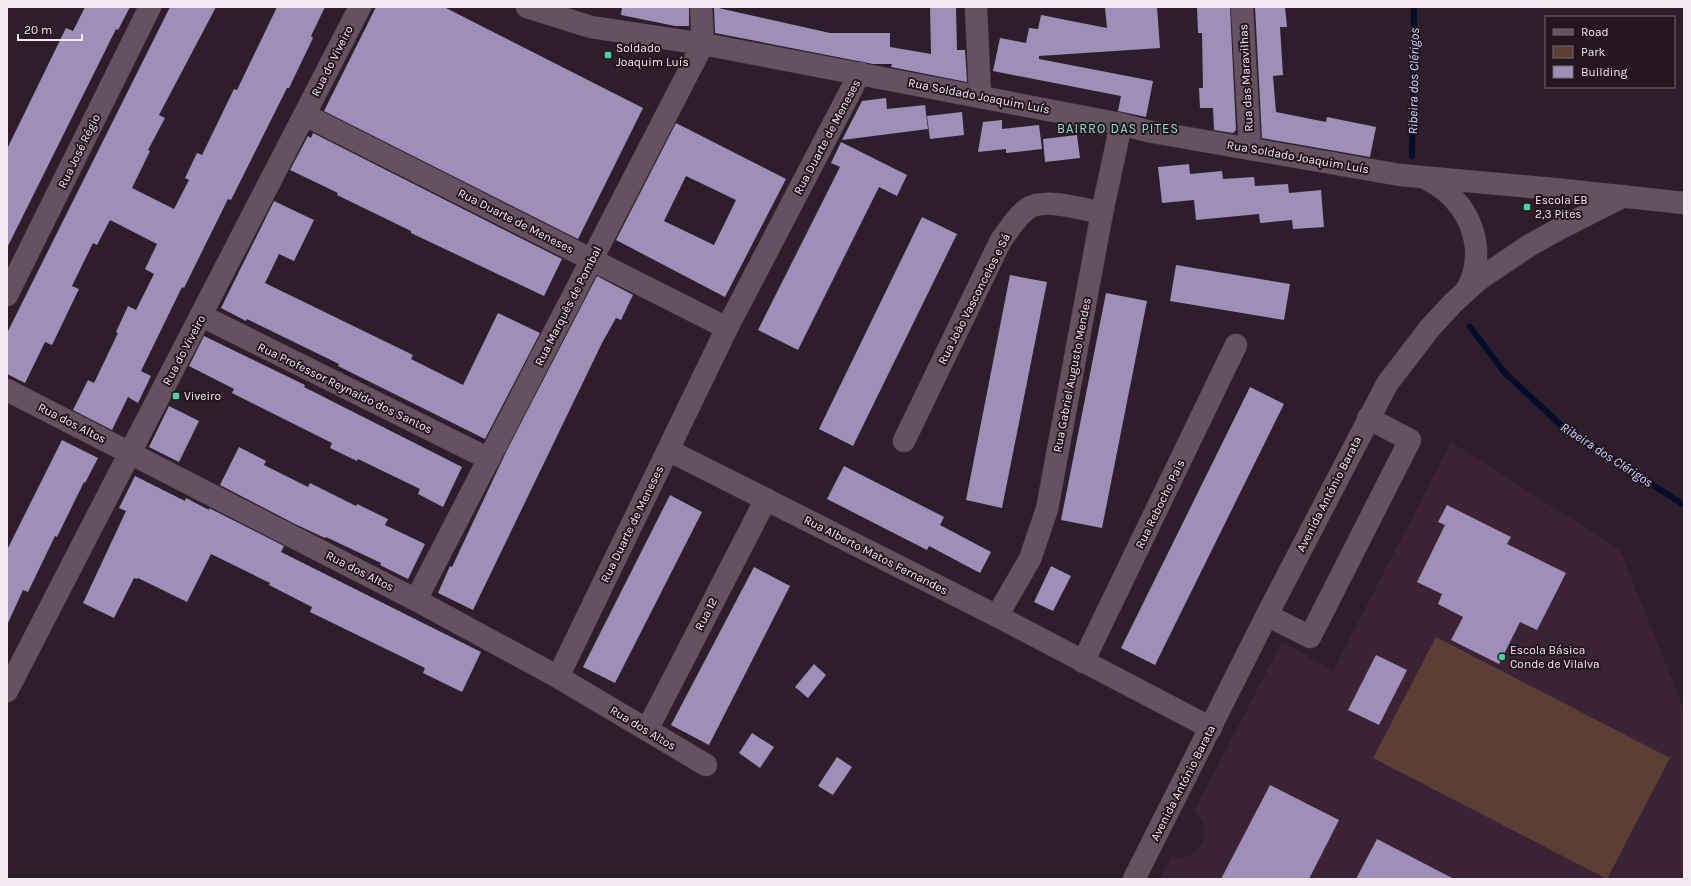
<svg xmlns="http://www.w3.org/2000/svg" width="1691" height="886" font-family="Karla,sans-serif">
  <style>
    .built { fill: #392335 }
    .green { fill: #5b3f35 }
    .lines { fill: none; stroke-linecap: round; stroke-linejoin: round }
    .stream { stroke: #040c29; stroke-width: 6 }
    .building { fill: #9d8fb7; fill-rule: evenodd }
    .minor-casing { stroke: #473944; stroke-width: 23 }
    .minor { stroke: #655261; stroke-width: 22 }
    .poi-dot { fill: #41d4a1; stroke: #241521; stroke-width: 1.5 }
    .labels { text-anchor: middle; stroke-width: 4; stroke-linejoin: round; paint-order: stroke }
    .poi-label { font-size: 12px; fill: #f4e8f1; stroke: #241521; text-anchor: start }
    .street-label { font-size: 12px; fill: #f4e8f1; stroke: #241521 }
    .water-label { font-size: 13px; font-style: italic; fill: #c9d9fe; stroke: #241521 }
    .neighbourhood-label { font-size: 13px; letter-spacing: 1px; fill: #89e0bc; stroke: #241521 }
  </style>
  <rect width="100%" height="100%" fill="#2e1e2b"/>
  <polygon class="built" points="1451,442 1620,550 1684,709 1684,879 1159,879 1171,856 1178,858 1193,854 1203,843 1205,834 1204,825 1200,818 1194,811 1282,642 1333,671"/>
  <polygon class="green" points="1436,637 1670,758 1607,879 1373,758"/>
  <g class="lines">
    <g class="stream">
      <polyline points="1412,156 1414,7"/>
      <polyline points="1470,327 1505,373 1563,427 1684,505"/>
    </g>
  </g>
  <g class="building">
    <polygon points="85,7 130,7 118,30 116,29 7,248 7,149 66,28 73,31"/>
    <polygon points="170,7 216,7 159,115 165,118 148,150 150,151 132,188 174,209 189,180 185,178 197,153 202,155 234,89 237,90 277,7 325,7 311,36 313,38 289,88 287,88 231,200 228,199 184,288 182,287 141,371 151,376 138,403 128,397 112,430 73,410 88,380 94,383 118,333 116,332 128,306 136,310 154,274 145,269 157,244 110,220 97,245 93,243 72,286 79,289 52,345 45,342 25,383 7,374 7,333"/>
    <polygon points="376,7 444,7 643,108 578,239 324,111"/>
    <polygon points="622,7 689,7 689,26 675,26 621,15"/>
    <polygon points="714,7 830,33 890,33 890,47 931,54 930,7 956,7 957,50 965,50 967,82 891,67 892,64 873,64 715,33"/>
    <polygon points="1120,7 1157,7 1160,48 1039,56 1039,59 1153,81 1146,117 1118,111 1121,96 993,71 1000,38 1026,43 1029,28 1038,29 1041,15 1107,28 1105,8"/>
    <polygon points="1197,7 1230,7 1236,130 1233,133 1214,130 1213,108 1200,108 1199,88 1203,88 1202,33 1198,33"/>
    <polygon points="1255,7 1285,7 1287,27 1280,27 1283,75 1273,76 1276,112 1326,122 1327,117 1376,127 1370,157 1262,138"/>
    <polygon points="886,98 887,109 925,105 928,129 842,140 862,101"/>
    <polygon points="962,112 964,135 930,139 927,116"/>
    <polygon points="1002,120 1002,129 1039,125 1042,149 1006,153 1006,149 978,152 983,122"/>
    <path d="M676,123L786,179L725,297L616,240ZM686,176L736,200L714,245L664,221Z"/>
    <polygon points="313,133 562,259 544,296 411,233 411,231 337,195 338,193 290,170 308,136 311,138"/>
    <polygon points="1077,135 1080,158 1045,162 1043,139"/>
    <polygon points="841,142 907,175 897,196 879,187 798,350 758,330 840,167 831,163"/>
    <polygon points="1189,164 1190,174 1222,171 1223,179 1254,177 1255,186 1288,184 1289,193 1321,190 1324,227 1293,229 1292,220 1260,223 1259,214 1196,220 1194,200 1162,203 1158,167"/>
    <polygon points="274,201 314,220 294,261 279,254 265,283 413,355 411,359 463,385 498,313 540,333 485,439 338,366 339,364 247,319 246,321 221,308"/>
    <polygon points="922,217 957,234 853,446 819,429"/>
    <polygon points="1176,265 1290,284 1284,320 1170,301"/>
    <polygon points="1010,275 1047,282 1002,508 966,500"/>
    <polygon points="597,276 633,295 621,320 616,318 602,343 473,610 438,593 450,566 452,567 507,450"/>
    <polygon points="1106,293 1147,301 1102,528 1061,520"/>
    <polygon points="204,336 305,385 304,387 462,467 443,507 418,494 420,489 358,459 357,461 330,448 332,443 232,393 234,389 189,366"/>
    <polygon points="1250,387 1284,404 1155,665 1121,648"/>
    <polygon points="169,406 199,421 179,462 149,447"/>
    <polygon points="62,440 98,458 85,483 84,482 57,537 55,536 28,592 23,590 7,625 7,550"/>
    <polygon points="239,447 266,461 264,465 308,487 310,483 356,506 357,504 388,519 385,525 425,544 408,579 380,565 381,563 326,537 325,538 295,524 220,485"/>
    <polygon points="844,466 944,517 940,525 991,552 980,573 929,546 927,550 827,499"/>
    <polygon points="135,476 185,501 186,498 209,510 209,508 284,546 281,552 481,652 462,692 423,673 425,668 310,612 312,607 269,585 270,583 211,554 187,602 138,578 137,579 134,578 114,618 83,603 126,511 119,508"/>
    <polygon points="670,495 702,512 615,683 583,667"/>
    <polygon points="1447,505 1511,537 1507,544 1566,573 1537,630 1520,622 1499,664 1451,640 1463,617 1438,604 1442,594 1417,582 1445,525 1438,522"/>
    <polygon points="1051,566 1071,576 1053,611 1034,602"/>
    <polygon points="754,567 790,586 709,745 671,725"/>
    <polygon points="1376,655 1407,670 1379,725 1348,710"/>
    <polygon points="814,664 826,675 808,698 795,687"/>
    <polygon points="752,733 774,747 760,768 739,753"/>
    <polygon points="837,757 852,767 833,795 818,786"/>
    <polygon points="1270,785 1339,820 1309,879 1221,879"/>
    <polygon points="1377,839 1454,879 1356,879"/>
  </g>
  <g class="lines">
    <g class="minor-casing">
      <g id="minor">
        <polyline points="527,7 591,27 703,44 1121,124 1147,131 1400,175 1554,189 1684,203"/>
        <polyline points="976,7 980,96"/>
        <polyline points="1242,7 1250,149"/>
        <polyline points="305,115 727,328 860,73"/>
        <path d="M1427,179C1469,199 1490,250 1466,291"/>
        <polyline points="7,295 150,7"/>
        <polyline points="202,316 489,459"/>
        <polyline points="7,390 416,600 558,677 706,765"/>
        <path d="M904,441L1001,240C1009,230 1016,217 1027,209C1044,197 1082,209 1102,213"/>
        <polyline points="668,450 997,616 1211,728"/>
        <polyline points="416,600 703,44 701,7"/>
        <polyline points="1267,615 1310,637 1410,440 1368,418"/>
        <polyline points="997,616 1030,559 1047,509 1102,213 1121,124"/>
        <polyline points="1083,662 1236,345"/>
        <polyline points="558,677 727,328"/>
        <polyline points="7,691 360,7"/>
        <polyline points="647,730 766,499"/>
        <polyline points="1134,879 1267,615 1387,384 1429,329 1453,303 1478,280 1530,245 1559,229 1624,196"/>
      </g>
    </g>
    <use href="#minor" class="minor"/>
  </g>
  <g class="poi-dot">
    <rect x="604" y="51" width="8" height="8" rx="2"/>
    <rect x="1523" y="203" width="8" height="8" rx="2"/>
    <rect x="172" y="392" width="8" height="8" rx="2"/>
    <circle cx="1502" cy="657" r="4"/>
  </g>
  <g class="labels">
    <g class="poi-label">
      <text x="616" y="52">Soldado<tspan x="616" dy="14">Joaquim Luís</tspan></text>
      <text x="1535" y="204">Escola EB<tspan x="1535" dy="14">2,3 Pites</tspan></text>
      <text x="184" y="400">Viveiro</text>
      <text x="1510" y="654">Escola Básica<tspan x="1510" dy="14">Conde de Vilalva</tspan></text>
    </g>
    <g class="street-label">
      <text transform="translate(332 61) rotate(-63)" y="4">Rua do Viveiro</text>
      <text transform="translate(1246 78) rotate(-93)" y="4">Rua das Maravilhas</text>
      <text transform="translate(979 96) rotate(11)" y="4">Rua Soldado Joaquim Luís</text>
      <text transform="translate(827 137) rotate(-62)" y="4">Rua Duarte de Meneses</text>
      <text transform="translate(79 151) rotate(-64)" y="4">Rua José Régio</text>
      <text transform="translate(1298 157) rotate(10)" y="4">Rua Soldado Joaquim Luís</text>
      <text transform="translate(516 221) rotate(27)" y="4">Rua Duarte de Meneses</text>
      <text transform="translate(974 299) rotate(-63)" y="4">Rua João Vasconcelos e Sá</text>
      <text transform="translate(568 306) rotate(-63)" y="4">Rua Marquês de Pombal</text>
      <text transform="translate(184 350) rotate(-62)" y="4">Rua do Viveiro</text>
      <text transform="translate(1072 375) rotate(-79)" y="4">Rua Gabriel Augusto Mendes</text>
      <text transform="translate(345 388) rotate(26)" y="4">Rua Professor Reynaldo dos Santos</text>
      <text transform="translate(72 423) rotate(27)" y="4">Rua dos Altos</text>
      <text transform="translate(1329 494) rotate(-63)" y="4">Avenida António Barata</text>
      <text transform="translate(1160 504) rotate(-64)" y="4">Rua Rebocho Pais</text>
      <text transform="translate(632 524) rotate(-64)" y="4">Rua Duarte de Meneses</text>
      <text transform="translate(876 555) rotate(27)" y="4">Rua Alberto Matos Fernandes</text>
      <text transform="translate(360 571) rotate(27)" y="4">Rua dos Altos</text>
      <text transform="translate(706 614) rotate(-63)" y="4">Rua 12</text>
      <text transform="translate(643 728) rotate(31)" y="4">Rua dos Altos</text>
      <text transform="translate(1183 783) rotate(-63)" y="4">Avenida António Barata</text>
    </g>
    <g class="water-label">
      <text transform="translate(1413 81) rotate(-89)" y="5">Ribeira dos Clérigos</text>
      <text transform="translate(1607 454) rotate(33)" y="5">Ribeira dos Clérigos</text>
    </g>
    <g class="neighbourhood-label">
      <text x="1118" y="133">BAIRRO DAS PITES</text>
    </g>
  </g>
  <rect width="1691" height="886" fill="none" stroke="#f4e8f1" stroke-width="16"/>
  <rect x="1545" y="16" width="130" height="72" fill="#241521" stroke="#776974"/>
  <rect x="1553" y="29" width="20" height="6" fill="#655261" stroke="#776974"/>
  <text x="1581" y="36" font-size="12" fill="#f4e8f1">Road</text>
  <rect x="1553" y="46" width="20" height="12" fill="#5b3f35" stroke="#776974"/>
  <text x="1581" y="56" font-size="12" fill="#f4e8f1">Park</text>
  <rect x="1553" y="66" width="20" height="12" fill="#9d8fb7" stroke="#776974"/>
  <text x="1581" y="76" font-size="12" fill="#f4e8f1">Building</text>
  <path d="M18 34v6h64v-6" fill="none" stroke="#f4e8f1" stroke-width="2"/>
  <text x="24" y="34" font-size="12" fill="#f4e8f1" stroke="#241521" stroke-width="3" paint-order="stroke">20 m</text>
</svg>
